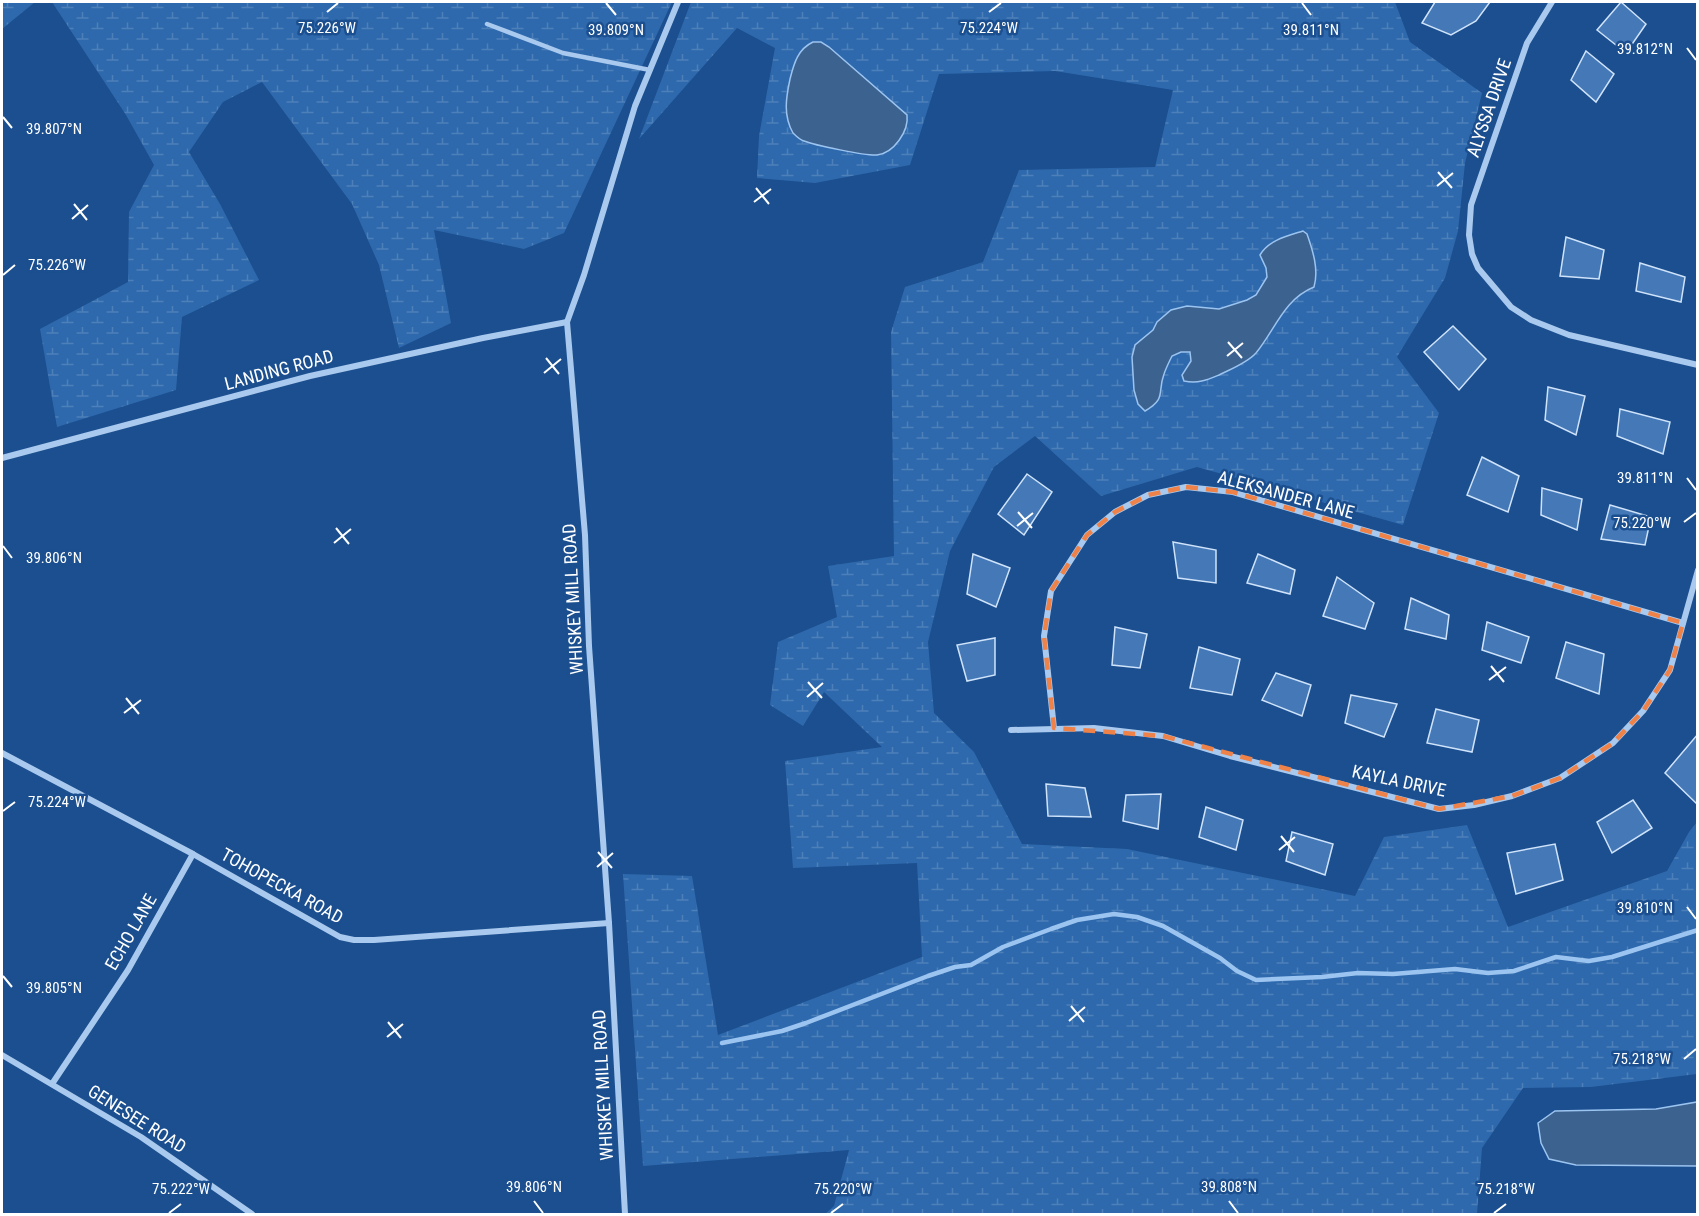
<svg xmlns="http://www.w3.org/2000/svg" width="1699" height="1216" font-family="'Roboto Condensed',sans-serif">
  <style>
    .wetland { fill: url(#wetland-marsh); fill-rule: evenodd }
    .water { fill: #3c6290; stroke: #9cc4f0; stroke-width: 1.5 }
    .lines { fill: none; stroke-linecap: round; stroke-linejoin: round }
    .stream { stroke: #9cc4f0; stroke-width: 4.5 }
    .building { fill: #4478b7; stroke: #cfe3fa; stroke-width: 1.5 }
    .lane { stroke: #a9c9ee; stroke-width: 4.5 }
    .street { stroke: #a9c9ee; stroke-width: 6 }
    .marked { fill: none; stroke: #ee8249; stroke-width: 4.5; stroke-dasharray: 12 8; stroke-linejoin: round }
    .ticks { fill: none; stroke: #fff; stroke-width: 2 }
    .labels { text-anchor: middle; stroke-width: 5; stroke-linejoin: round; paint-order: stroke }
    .street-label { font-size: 18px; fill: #fff; stroke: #1b4f8f }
    .ticks-label { font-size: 15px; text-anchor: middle; fill: #fff; stroke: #1b4f8f; stroke-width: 5; stroke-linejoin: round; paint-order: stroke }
  </style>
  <defs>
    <pattern id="wetland-marsh" width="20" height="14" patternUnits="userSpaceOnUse" patternTransform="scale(1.5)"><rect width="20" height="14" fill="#2e69ad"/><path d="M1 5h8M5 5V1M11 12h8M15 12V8" fill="none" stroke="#4d80b9"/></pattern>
  </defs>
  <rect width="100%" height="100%" fill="#1b4f8f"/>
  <g class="wetland">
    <polygon points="2,2 35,2 2,29"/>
    <polygon points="52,2 672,2 564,233 524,249 434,230 451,323 399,348 379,265 352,204 262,82 223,102 189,152 220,204 259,280 182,317 176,390 57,427 40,329 128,282 129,212 154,165 126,115"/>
    <path d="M691,2H1395L1410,42L1482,93L1465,163L1458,231L1445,278L1397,357L1439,413L1403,525L1197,467L1101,496L1035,436L994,467L950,551L928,642L934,713L974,752L1022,844L1127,849L1355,896L1384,837L1467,825L1508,927L1667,871L1689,832L1697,822V1074L1591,1087L1523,1088L1482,1148L1477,1214H825L834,1206L849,1150L643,1166L623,874L692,876L718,1035L922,957L917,863L793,868L785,761L882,747L824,692L803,726L770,705L778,642L837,617L828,566L894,556L891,332L905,287L983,262L1019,170L1155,167L1173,90L1055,71L939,74L910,165L815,183L757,178L759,136L775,48L737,28L639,139ZM813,42H821L898,142L883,153L793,132L786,113L807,45ZM1303,231L1306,290L1279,316L1255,355L1182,375L1191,361L1190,352H1181L1172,356L1163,376L1162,386L1134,390L1132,357L1135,345L1153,330L1157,322L1166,314L1171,310L1187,306L1219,309L1247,300L1256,295L1267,277L1266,268L1260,255C1269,240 1287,236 1303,231Z"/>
  </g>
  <g class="water">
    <path d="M813,42H821L829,47L907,115C909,131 894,153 877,155C866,156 814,145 804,141C800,140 796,136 793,133C783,115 786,98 790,79C794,63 798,49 813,42Z"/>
    <path d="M1303,231L1307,234C1313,251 1319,270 1314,287C1284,299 1275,330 1256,353C1247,363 1231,369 1219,375C1207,380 1198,384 1184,381L1182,375L1191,361L1190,352H1181L1172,356C1169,362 1166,368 1164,374C1157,393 1167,398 1145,411L1138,404L1134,390L1132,357L1135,345L1153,330L1157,322L1171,310L1187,306L1219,309L1247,300L1256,295L1267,277L1266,268L1260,255C1269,240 1287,236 1303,231Z"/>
    <polygon points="1697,1102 1697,1166 1576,1165 1549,1159 1541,1143 1538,1123 1555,1111 1656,1109"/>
  </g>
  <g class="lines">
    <polyline class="stream" points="722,1043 782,1031 806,1023 928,976 955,967 971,965 1003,947 1051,929 1077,920 1114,914 1137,917 1163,926 1220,958 1237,971 1256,980 1322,977 1358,973 1393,974 1455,969 1488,973 1514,971 1556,957 1589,961 1612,957 1698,930"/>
  </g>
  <g class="building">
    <polygon points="1435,2 1490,2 1476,21 1451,35 1422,23"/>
    <polygon points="1621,2 1646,24 1626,53 1597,30"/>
    <polygon points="1586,51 1614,74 1596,102 1571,80"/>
    <polygon points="1566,237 1604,250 1599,279 1560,276"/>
    <polygon points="1640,263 1685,277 1681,302 1636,291"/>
    <polygon points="1453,326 1486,359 1459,390 1424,352"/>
    <polygon points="1548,387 1585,396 1576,435 1545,420"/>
    <polygon points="1620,409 1670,422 1663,454 1617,436"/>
    <polygon points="1482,457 1519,476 1508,512 1467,495"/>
    <polygon points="1027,474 1052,492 1024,535 998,514"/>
    <polygon points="1542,488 1582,499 1577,530 1541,515"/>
    <polygon points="1610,505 1651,517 1645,545 1601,539"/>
    <polygon points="1173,542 1216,550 1216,583 1178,578"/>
    <polygon points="973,554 1010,568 996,607 967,594"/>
    <polygon points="1258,554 1295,570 1290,594 1247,583"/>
    <polygon points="1337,577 1374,603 1365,629 1323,616"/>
    <polygon points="1411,598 1449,615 1446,639 1405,629"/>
    <polygon points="1487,622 1529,637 1521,663 1482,650"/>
    <polygon points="1115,627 1147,634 1140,668 1112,665"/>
    <polygon points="995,638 995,675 967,681 957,645"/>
    <polygon points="1566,642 1604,654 1599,694 1556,678"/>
    <polygon points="1199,647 1240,659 1232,695 1190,688"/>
    <polygon points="1276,673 1311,685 1302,716 1262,700"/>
    <polygon points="1351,695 1397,704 1384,737 1345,723"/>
    <polygon points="1436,709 1479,720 1472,752 1427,743"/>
    <polygon points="1698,734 1698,805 1665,773"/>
    <polygon points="1046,784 1085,788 1091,817 1048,816"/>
    <polygon points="1161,794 1158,829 1123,821 1126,795"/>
    <polygon points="1633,800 1652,828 1612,853 1597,822"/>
    <polygon points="1206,807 1243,820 1236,850 1199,837"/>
    <polygon points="1292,832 1333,844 1325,875 1286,861"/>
    <polygon points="1555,844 1563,880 1516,894 1507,853"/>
  </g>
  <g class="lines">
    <polyline class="lane" points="487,24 563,53 650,70"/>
    <g class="street">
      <polyline points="1552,2 1527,43 1471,205 1469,235 1472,254 1478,268 1511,307 1531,320 1569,335 1698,365"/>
      <polyline points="2,458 310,376 483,338 567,322"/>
      <polyline points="1054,728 1044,636 1051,591 1087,535 1115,512 1148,495 1186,487 1233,492 1683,623"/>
      <polyline points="1011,730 1094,728 1163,736 1230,756 1439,809 1474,805 1512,796 1560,778 1613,743 1643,711 1670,670 1698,570"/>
      <polyline points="2,753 193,854 340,937 354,940 374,940 609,923"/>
      <polyline points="2,1055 141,1137 252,1214"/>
      <polyline points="52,1084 128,970 193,854"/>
      <polyline points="625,1214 609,923 589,646 585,535 567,322 584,275 635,106 678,2"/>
    </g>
  </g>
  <path class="marked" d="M1186,487L1233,492L1683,623L1670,670L1643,711L1613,743L1560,778L1512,796L1439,809L1163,736L1054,728L1044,636L1051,591L1087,535L1115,512L1148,495Z"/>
  <path class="ticks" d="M606,3L616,15M1302,3L1311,15M327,12L338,3M989,12L1001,3M1687,48L1696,60M3,117L12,128M1438,172L1452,188M1437,186L1453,173M756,188L769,204M754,202L771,189M74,204L87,220M72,219L88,205M3,275L15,265M1228,342L1242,358M1227,356L1243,343M546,358L559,374M544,373L561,359M1687,478L1696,490M1018,512L1032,528M1684,522L1696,513M1017,526L1033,513M336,528L349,544M334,543L351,529M3,546L12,558M1491,666L1504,682M1489,680L1506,667M808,682L822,698M807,697L823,683M126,698L139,714M124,713L141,700M3,811L15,802M1281,836L1294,852M1279,850L1295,837M598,852L612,868M597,867L613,853M1687,907L1696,919M3,976L12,987M1071,1006L1084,1022M1069,1021L1085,1007M388,1022L401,1038M387,1037L403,1024M1684,1059L1696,1049M534,1201L543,1213M1229,1201L1238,1213M169,1213L181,1204M831,1213L843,1204M1494,1213L1506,1204"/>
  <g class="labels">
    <g class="street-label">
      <text transform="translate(1489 108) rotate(-71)" y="6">ALYSSA DRIVE</text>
      <text transform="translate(279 370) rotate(-15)" y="6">LANDING ROAD</text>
      <text transform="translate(1286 495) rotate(15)" y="6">ALEKSANDER LANE</text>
      <text transform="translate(573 599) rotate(-93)" y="6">WHISKEY MILL ROAD</text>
      <text transform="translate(1399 781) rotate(12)" y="6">KAYLA DRIVE</text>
      <text transform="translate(282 886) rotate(29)" y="6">TOHOPECKA ROAD</text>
      <text transform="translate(131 932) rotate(-60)" y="6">ECHO LANE</text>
      <text transform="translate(603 1085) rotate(-93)" y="6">WHISKEY MILL ROAD</text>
      <text transform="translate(137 1119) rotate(32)" y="6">GENESEE ROAD</text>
    </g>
  </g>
  <g class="ticks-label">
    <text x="989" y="33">75.224°W</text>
    <text x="327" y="33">75.226°W</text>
    <text x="616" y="35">39.809°N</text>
    <text x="1311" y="35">39.811°N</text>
    <text x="1645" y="54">39.812°N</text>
    <text x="54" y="134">39.807°N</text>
    <text x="57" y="270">75.226°W</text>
    <text x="1645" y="483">39.811°N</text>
    <text x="1642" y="528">75.220°W</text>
    <text x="54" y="563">39.806°N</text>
    <text x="57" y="807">75.224°W</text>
    <text x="1645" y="913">39.810°N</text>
    <text x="54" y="993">39.805°N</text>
    <text x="1642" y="1064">75.218°W</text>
    <text x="534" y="1192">39.806°N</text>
    <text x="1229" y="1192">39.808°N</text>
    <text x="181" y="1194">75.222°W</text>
    <text x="843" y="1194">75.220°W</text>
    <text x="1506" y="1194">75.218°W</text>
  </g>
  <rect width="1699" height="1216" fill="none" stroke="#ffffff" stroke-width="6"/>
</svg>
